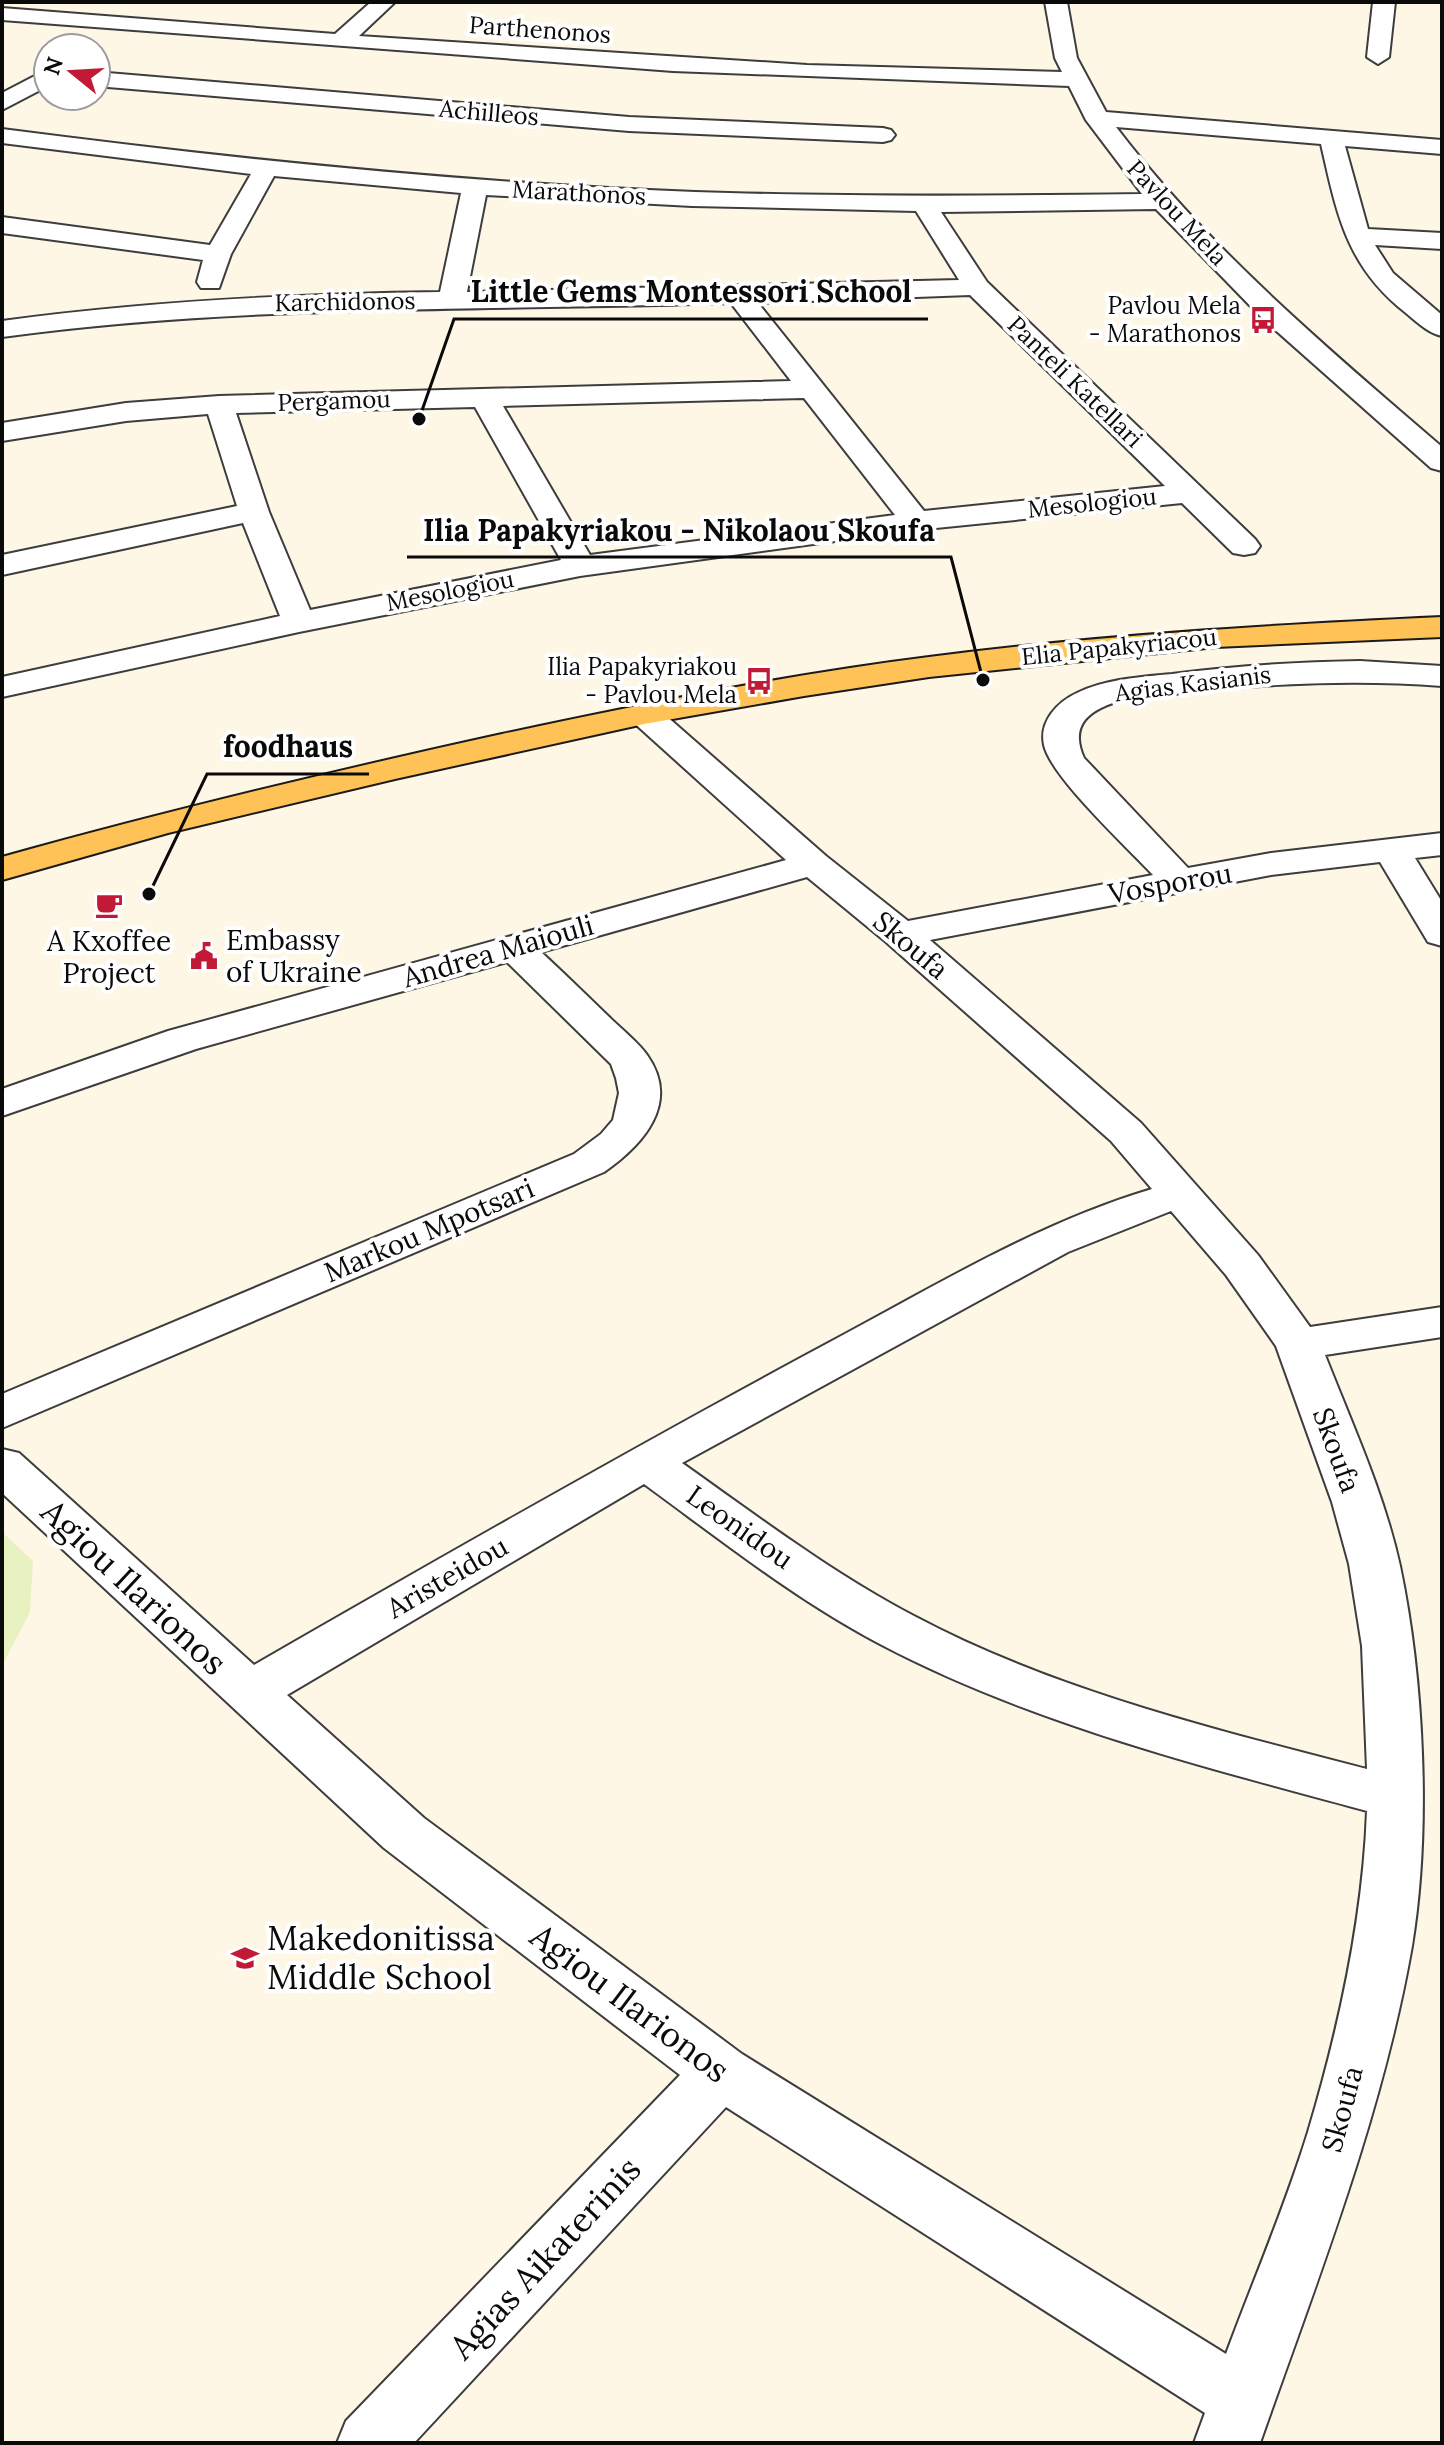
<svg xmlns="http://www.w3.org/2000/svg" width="1444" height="2445" font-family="Lora,serif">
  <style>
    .pitch { fill: #e7f2c0 }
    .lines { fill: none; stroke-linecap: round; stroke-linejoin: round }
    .minor-casing { stroke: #3d3d3d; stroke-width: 4 }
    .major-casing { stroke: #1b1b1b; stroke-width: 4 }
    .minor { fill: #fff; fill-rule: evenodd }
    .major { fill: #ffc256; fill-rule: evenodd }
    .labels { text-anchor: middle; stroke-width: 8; stroke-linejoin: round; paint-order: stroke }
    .far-street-label { font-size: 24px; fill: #0a0a0a; stroke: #fff }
    .far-poi-label { font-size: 24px; fill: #0a0a0a; stroke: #fff; text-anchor: end }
    .street-label { font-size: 28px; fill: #0a0a0a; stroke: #fff }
    .poi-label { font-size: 28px; fill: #0a0a0a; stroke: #fff; text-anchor: start }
    .near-street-label { font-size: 34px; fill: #0a0a0a; stroke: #fff }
    .near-poi-label { font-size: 34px; fill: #0a0a0a; stroke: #fff; text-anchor: start }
    .leader { fill: none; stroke: #0a0a0a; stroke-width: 3 }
    .callout-dot { fill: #0a0a0a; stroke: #fff; stroke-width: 3 }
    .callout-label { font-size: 30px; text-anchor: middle; font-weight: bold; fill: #0a0a0a; stroke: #fff; stroke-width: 8; stroke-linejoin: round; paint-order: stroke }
  </style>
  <rect width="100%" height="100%" fill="#fff7e6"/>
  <polygon class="pitch" points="2,1532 33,1561 30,1612 2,1666"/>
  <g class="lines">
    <g class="minor-casing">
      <g id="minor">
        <path d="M371,2H395L359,36L807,65L1062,72L1055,58L1045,2H1067L1077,58L1106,112L1442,140V154L1345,146L1368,229L1442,233V249L1375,245L1393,273L1442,315V336C1428,333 1417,322 1406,313C1346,266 1337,214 1321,144L1116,127C1209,249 1326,347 1442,447V471L1431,468L1264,320L1156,209L941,212L987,282L1255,539L1260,546L1255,553L1244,555L1233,553L1182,503L916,530L580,576L299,632L2,697V677L280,616L243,523L2,575V555L237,506L208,414L126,421L2,441V423L126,403L219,396L791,381L731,303C487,311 244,304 2,337V321C148,301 293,294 440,292L461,193L274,176L231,254L219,288H201L197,282L203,260L2,233V217L210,245L251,174L2,143V129C232,159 463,183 695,192C844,197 993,196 1142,194L1086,120L1069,86L673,71L2,20V8L335,34ZM486,195L692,206L916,211L959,280L467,292ZM970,295L1165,486L924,511L758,303ZM804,398L895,515L590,555L503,406ZM475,407L561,560L310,610L269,512L236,413Z"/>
        <polygon points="1373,2 1395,2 1389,57 1378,64 1367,57"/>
        <polygon points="48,69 48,86 2,110 2,93"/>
        <polygon points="96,72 629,117 883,128 891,130 895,135 891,140 883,142 629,131 96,86"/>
        <path d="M1360,661L1442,666V686C1333,678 1227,686 1119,701C1089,710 1069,725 1084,758L1188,868L1271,853L1442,833V855L1415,858L1442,902V946L1428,942L1380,862L1271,875L930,940L1141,1123L1258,1255L1310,1327L1442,1307V1337L1325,1355C1352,1424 1384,1493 1400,1566C1424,1680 1431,1831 1412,1946C1382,2117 1317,2280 1260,2443H1194L1205,2413L726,2107L414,2443H337L346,2421L680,2075L384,1848L2,1493V1449L19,1453L254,1665C445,1555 636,1446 830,1342C935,1286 1038,1223 1152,1189L1111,1141L886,942L807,877L541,952C564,973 586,995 608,1016C621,1029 637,1041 647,1055C681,1103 643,1145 604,1172L2,1428V1394L574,1154L601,1134L613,1120L619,1093L616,1078L611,1064L507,962L196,1049L2,1116V1089L168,1031L786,860L632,721L627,714L632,707L644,704L656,707L826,856L908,921L1153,875C1128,848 1051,777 1044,745C1039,722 1057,702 1077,693C1106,679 1140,677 1172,674C1235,666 1297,662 1360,661ZM1171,1211L1226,1275L1276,1346L1332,1502L1349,1564L1362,1646L1367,1769C1213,1729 1055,1691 914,1616C832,1573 757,1516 682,1463L1068,1252ZM644,1484C721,1540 796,1600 880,1644C1032,1724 1202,1766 1367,1811C1363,1920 1339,2028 1308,2132C1285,2207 1253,2281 1226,2354L742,2054L424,1818L287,1695Z"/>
      </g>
    </g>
    <g class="major-casing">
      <path id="major" d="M1442,617V637L1216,647L929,677L804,696L644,724L395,779L168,833L2,880V857C167,811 334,771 502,734C643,704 785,675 929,657C1099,635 1270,625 1442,617Z"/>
    </g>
    <use href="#minor" class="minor"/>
    <use href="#major" class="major"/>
  </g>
  <defs>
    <g id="bus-bare" transform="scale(2.16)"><path d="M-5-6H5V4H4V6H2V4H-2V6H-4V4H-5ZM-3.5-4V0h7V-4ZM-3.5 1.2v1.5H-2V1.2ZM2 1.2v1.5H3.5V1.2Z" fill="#c21a36" stroke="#fff" stroke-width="2.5" paint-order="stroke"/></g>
    <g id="cafe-bare" transform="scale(2.16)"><path d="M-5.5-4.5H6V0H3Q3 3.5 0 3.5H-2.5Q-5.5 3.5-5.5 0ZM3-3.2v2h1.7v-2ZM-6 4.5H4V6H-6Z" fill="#c21a36" stroke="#fff" stroke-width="2.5" paint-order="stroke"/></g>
    <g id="civic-bare" transform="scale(2.16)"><path d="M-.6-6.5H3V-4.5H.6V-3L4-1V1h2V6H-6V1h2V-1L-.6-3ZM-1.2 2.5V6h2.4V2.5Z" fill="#c21a36" stroke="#fff" stroke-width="2.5" paint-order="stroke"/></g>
    <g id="school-bare" transform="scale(2.16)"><path d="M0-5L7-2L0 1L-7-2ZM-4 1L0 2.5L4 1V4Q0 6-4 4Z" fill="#c21a36" stroke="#fff" stroke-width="2.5" paint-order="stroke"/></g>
  </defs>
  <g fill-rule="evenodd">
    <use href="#bus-bare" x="1263" y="320"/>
    <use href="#bus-bare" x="759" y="681"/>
    <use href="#cafe-bare" x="109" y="905"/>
    <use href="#civic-bare" x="204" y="956"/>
    <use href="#school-bare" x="245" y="1958"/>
  </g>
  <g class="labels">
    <g class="far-street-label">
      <text transform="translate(540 30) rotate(4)" y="8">Parthenonos</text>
      <text transform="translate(489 113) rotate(5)" y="8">Achilleos</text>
      <text transform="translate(579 193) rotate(3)" y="8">Marathonos</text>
      <text transform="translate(1177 213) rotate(47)" y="8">Pavlou Mela</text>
      <text transform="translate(345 302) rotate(-1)" y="8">Karchidonos</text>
      <text transform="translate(1075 382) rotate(44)" y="8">Panteli Katellari</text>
      <text transform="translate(334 401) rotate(-2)" y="8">Pergamou</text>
      <text transform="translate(1092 503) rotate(-6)" y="8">Mesologiou</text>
      <text transform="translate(450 591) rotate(-11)" y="8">Mesologiou</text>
      <text transform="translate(1119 647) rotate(-6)" y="8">Elia Papakyriacou</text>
      <text transform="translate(1193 684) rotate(-7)" y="8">Agias Kasianis</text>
    </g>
    <g class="far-poi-label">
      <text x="1241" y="314">Pavlou Mela<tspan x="1241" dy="28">- Marathonos</tspan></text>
      <text x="737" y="675">Ilia Papakyriakou<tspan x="737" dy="28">- Pavlou Mela</tspan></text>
    </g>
    <g class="street-label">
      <text transform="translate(1170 883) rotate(-10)" y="10">Vosporou</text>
      <text transform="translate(911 945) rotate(40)" y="10">Skoufa</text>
      <text transform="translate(498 951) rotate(-16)" y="10">Andrea Maiouli</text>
      <text transform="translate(429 1230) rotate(-23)" y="10">Markou Mpotsari</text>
      <text transform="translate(1337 1450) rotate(70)" y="10">Skoufa</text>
      <text transform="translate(740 1527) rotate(35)" y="10">Leonidou</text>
      <text transform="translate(447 1577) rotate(-30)" y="10">Aristeidou</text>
      <text transform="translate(1342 2109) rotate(-75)" y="10">Skoufa</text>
    </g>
    <g class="poi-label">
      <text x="226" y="950">Embassy<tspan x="226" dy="32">of Ukraine</tspan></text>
      <text x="109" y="951" text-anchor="middle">A Kxoffee<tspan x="109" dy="32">Project</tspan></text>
    </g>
    <g class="near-street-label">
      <text transform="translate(134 1587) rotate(43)" y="12">Agiou Ilarionos</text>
      <text transform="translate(630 2003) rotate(37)" y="12">Agiou Ilarionos</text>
      <text transform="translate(545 2258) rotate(-47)" y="12">Agias Aikaterinis</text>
    </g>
    <g class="near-poi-label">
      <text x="267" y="1950">Makedonitissa<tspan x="267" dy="39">Middle School</tspan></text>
    </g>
  </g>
  <path class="leader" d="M419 419L454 319H928M983 680L951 557H407M149 894L207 774H369"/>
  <g class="callout-dot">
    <circle cx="419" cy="419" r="8"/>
    <circle cx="983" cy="680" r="8"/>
    <circle cx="149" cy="894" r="8"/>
  </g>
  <g class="callout-label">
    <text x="691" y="302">Little Gems Montessori School</text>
    <text x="679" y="541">Ilia Papakyriakou - Nikolaou Skoufa</text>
    <text x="288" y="757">foodhaus</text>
  </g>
  <rect width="1444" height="2445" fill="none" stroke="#0a0a0a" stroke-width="8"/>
  <g transform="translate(72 72) rotate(288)"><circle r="38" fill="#ffffff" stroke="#9d9d9d" stroke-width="2"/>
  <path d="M0-6L14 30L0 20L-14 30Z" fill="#c21a36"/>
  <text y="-12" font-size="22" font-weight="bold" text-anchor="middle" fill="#0a0a0a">N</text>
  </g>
</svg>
